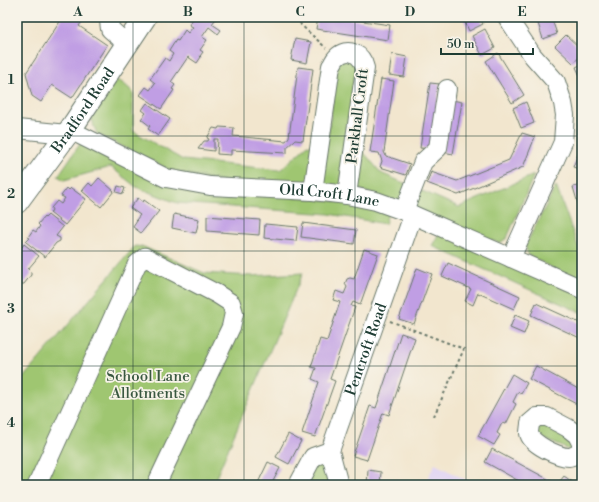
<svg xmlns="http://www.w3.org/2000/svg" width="599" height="502" font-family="'Libre Bodoni',serif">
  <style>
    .built { fill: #e0d4f4 }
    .green { fill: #9fc671; stroke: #5f8252 }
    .building { fill: #c09ee4 }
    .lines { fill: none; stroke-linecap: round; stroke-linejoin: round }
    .minor-casing { stroke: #69786a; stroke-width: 20 }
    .major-casing { stroke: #69786a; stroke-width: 24 }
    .path { stroke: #69786a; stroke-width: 2; stroke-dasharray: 3 3; stroke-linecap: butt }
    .minor { stroke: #fff; stroke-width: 18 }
    .major { stroke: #fff; stroke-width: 22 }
    .grid { fill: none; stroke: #1f3d34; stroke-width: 1; stroke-opacity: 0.55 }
    .labels { text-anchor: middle; stroke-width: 3.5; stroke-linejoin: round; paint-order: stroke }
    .street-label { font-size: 15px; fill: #1f3d34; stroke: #f7f3e8 }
    .park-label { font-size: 15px; fill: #395840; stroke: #f7f3e8 }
    .neatline { fill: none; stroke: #1f3d34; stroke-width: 1.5 }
    .grid-label { font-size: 13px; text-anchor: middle; font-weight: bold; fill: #1f3d34 }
  </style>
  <rect width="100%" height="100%" fill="#f7f3e8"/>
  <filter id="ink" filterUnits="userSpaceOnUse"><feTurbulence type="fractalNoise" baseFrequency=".025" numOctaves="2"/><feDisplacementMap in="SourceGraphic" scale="8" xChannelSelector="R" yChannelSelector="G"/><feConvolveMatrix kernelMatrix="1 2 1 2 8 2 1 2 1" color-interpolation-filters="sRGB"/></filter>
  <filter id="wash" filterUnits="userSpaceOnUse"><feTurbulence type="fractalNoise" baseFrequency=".012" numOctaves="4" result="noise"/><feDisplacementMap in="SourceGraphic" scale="16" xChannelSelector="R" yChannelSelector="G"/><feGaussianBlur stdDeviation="0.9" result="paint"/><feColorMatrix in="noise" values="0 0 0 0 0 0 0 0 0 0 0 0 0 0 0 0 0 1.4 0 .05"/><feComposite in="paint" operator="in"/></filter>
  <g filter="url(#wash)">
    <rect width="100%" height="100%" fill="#f2e6ce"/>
    <polygon class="built" points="435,464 476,485 424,485"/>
    <g class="green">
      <polygon points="344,58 361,67 340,187 328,187 322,179 338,63"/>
      <polygon points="116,80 123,83 133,92 133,131 183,160 280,170 308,145 317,146 312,176 303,185 228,182 170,170 97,134 91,119"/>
      <polygon points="80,144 117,159 295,197 351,203 388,213 385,224 329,214 177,203 136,187 111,167 64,180 58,176"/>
      <polygon points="361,149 381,173 459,207 534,175 507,238 500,243 489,240 356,188"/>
      <polygon points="556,186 582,257 582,283 529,256 525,246"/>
      <polygon points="439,233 582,296 582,313 432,246"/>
      <polygon points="135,246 144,247 204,273 251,276 303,273 213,485 17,485 17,385"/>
      <polygon points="543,422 575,440 572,451 537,436 535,428"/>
      <polygon points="327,459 332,485 302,485 313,464"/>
    </g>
    <g id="blocks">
      <g class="building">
        <polygon points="63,17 85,17 79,26 107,45 72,98 52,85 41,102 32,96 26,73"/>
        <polygon points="194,17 217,17 212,24 221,30 218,34 209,27 202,37 207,40 200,50 203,52 200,56 201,57 197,63 188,57 171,82 175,85 172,89 174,90 161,109 140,95 146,87 150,90 155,83 150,79 165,58 169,61 173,54 169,51 176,40 178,41 185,30 188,33 193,27 189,25"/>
        <polygon points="318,17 337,17 390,25 388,40 316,29"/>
        <polygon points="463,17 480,17 483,24 469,31"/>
        <polygon points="536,17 551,17 557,34 543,39"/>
        <polygon points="485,29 495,48 482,55 472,36"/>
        <polygon points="566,35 582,50 582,55 573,63 555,46"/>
        <polygon points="295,39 311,42 307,63 291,60"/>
        <polygon points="498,53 524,95 512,103 486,61"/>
        <polygon points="392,54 407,57 404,77 389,75"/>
        <polygon points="582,64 582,80 576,67"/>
        <polygon points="298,67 313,69 303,141 295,140 287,147 287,153 231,150 231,155 217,154 218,139 214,139 214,151 198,149 204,141 208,141 209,139 207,138 213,128 218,129 219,127 234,128 233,136 286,141 289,137"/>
        <polygon points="381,79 394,81 384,152 386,156 410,164 406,175 380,167 382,161 379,153 370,152"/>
        <polygon points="430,83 440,84 431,149 420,148"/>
        <polygon points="452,100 462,102 453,154 443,152"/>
        <polygon points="526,102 534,123 521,128 513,108"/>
        <polygon points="147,103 170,119 158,136 148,129 150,126 141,119 146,113 142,110"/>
        <polygon points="522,133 535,137 523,167 458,195 427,183 431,172 457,181 509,160"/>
        <polygon points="582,144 582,170 573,167"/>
        <polygon points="99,178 114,191 101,207 82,191 89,183 92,186"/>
        <polygon points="582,185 582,217 573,187"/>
        <polygon points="118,186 125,188 123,194 116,192"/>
        <polygon points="67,188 69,190 71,188 86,199 65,225 50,213 52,210 51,208 57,201 61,204 65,198 61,196"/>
        <polygon points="138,198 143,202 144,200 159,211 141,233 133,227 137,221 136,220 140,215 130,208"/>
        <polygon points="174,214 199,219 196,233 172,228"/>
        <polygon points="48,215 63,227 56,236 60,238 60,241 56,243 45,257 26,242 30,238 28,237 33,230 36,232 40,226 38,224 44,217 45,218"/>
        <polygon points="207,216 260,220 259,235 207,231"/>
        <polygon points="303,223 356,230 354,244 301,237"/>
        <polygon points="265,224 298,227 296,241 264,238"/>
        <polygon points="24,244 39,256 28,269 31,272 31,275 24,284 20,284 17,282 17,258 19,256 17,255 17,250 21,246 22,247"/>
        <polygon points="364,249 378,254 360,305 353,302 351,306 355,307 330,379 335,381 315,437 302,433 319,382 312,379 316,368 311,367 320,339 327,341 340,302 333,300 336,291 344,294 347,287 345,284 347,279 350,278 354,279"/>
        <polygon points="448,263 520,296 514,309 478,293 473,305 465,301 471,289 442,276"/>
        <polygon points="417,268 432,274 414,324 399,319"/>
        <polygon points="536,303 582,324 582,339 531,315"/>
        <polygon points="515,315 529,321 524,334 510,328"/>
        <polygon points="401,333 415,338 389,415 383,413 367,460 353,456 370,406 376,408"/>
        <polygon points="536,366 582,391 582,407 529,379"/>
        <polygon points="512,374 527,383 521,394 518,392 513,402 516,404 506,424 502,423 497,433 500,435 494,445 478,436"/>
        <polygon points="288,434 301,441 289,464 276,457"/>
        <polygon points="492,449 555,483 554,485 526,485 485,462"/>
        <polygon points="268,462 280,468 271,485 257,485"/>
        <polygon points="368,470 381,472 380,485 367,485"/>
        <polygon points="564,476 577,485 557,485"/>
      </g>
    </g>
  </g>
  <g filter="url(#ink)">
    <use href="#blocks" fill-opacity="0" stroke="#69786a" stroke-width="1"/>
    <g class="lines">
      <g class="minor-casing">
        <g id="minor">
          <polyline points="112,17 109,21 110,29 127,44"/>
          <polyline points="507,17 533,56 556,82 563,103 565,115 563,142 511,258"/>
          <polyline points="17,129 67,134"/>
          <path id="s1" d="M70,130L166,178L210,186L313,191L347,195L376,201L404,211L582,289"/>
          <path d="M313,191L331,66C333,64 334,60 336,58C348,45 362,55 365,68L347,195"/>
          <polyline points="404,211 423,162 438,148 447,89"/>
          <path d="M537,417H547L568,428L577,435L581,443V452C577,454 572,457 569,457C559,457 530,444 529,433C529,430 530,426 530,423Z"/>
          <polyline points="37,485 137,264 145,257 217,294 231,303 234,313 231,327 156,485"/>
          <polyline points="298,485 313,457 330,451"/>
          <path id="s2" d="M339,485L330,451L413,215"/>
        </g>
      </g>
      <g class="major-casing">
        <g id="major">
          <path id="s3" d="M17,202L70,130L145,17"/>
        </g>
      </g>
      <g class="path">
        <polyline points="298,17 301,25 326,48"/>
        <polyline points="390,321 464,349 434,416"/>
      </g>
      <use href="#minor" class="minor"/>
      <use href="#major" class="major"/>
    </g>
  </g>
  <path class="grid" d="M133,17V485M244,17V485M355,17V485M466,17V485M17,136H582M17,251H582M17,366H582"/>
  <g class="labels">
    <g class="street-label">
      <text dy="5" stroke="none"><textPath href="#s3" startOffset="113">Bradford Road</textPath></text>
      <text transform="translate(357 116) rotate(-83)" y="5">Parkhall Croft</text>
      <text dy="5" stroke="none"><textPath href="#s1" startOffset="272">Old Croft Lane</textPath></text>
      <text dy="5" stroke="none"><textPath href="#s2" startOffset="143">Pencroft Road</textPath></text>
    </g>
    <g class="park-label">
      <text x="148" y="381">School Lane<tspan x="148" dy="17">Allotments</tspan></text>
    </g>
  </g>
  <rect width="599" height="502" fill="none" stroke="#f7f3e8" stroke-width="44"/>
  <path d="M441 48v6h92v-6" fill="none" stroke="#1f3d34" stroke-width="2"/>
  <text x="447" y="48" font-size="12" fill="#1f3d34" stroke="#f7f3e8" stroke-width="3" paint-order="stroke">50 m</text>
  <rect x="22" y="22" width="555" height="458" class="neatline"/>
  <g class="grid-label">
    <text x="78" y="16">A</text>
    <text x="188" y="16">B</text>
    <text x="300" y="16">C</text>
    <text x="410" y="16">D</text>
    <text x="522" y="16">E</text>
    <text x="11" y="84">1</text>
    <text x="11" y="198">2</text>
    <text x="11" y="313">3</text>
    <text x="11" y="427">4</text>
  </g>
</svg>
